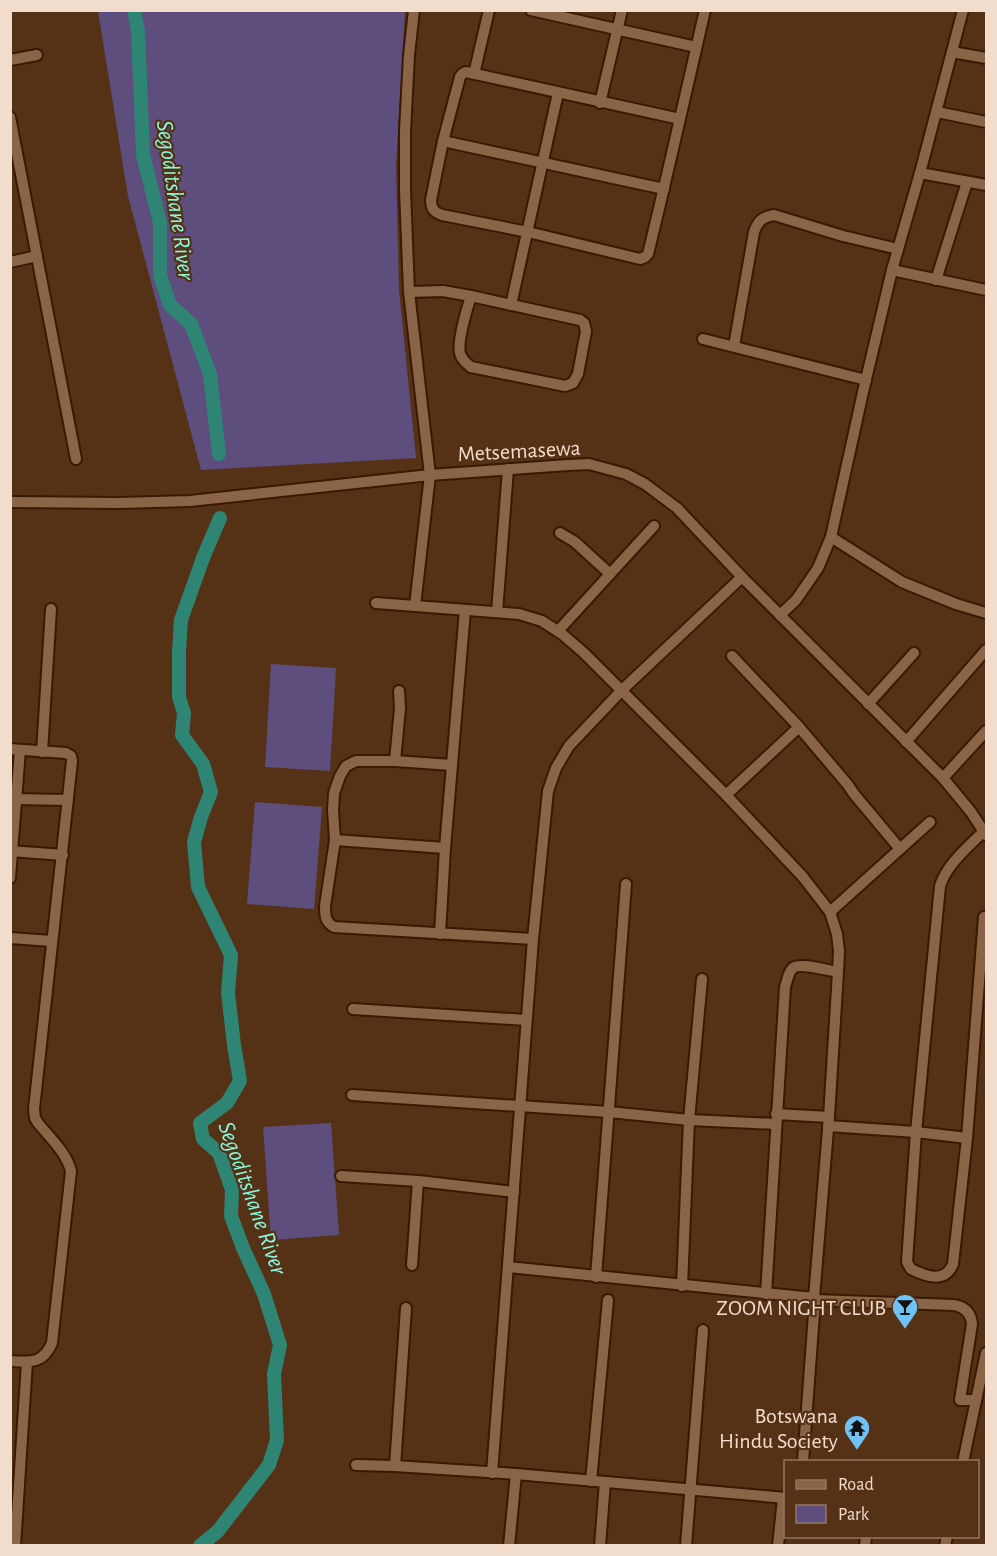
<svg xmlns="http://www.w3.org/2000/svg" width="997" height="1556" font-family="'Alegreya Sans',sans-serif">
  <style>
    .green { fill: #5d4e7e }
    .lines { fill: none; stroke-linecap: round; stroke-linejoin: round }
    .river { stroke: #2e8574; stroke-width: 14 }
    .minor-casing { stroke: #391900; stroke-width: 14 }
    .minor { stroke: #8a6447; stroke-width: 10 }
    .labels { text-anchor: middle; stroke-width: 4.5; stroke-linejoin: round; paint-order: stroke }
    .street-label { font-size: 22px; fill: #f2dccc; stroke: #553216 }
    .poi-label { font-size: 22px; fill: #f2dccc; stroke: #553216; text-anchor: end }
    .water-label { font-size: 24px; font-style: italic; fill: #88fae0; stroke: #553216 }
  </style>
  <rect width="100%" height="100%" fill="#553216"/>
  <g class="green">
    <polygon points="98,11 405,11 396,165 399,290 416,458 201,470 128,196"/>
    <polygon points="271,664 336,668 330,771 265,767"/>
    <polygon points="255,802 322,807 314,909 247,904"/>
    <polygon points="331,1123 339,1235 271,1240 263,1127"/>
  </g>
  <g class="lines">
    <g class="river">
      <polyline points="134,10 138,31 143,155 160,223 160,275 170,305 191,324 210,374 219,454"/>
      <polyline points="200,1546 218,1531 269,1465 277,1440 274,1374 280,1345 264,1294 243,1248 231,1216 232,1190 219,1153 203,1139 200,1123 227,1103 240,1081 234,1045 228,993 231,955 198,887 194,842 201,817 211,792 203,764 182,735 184,713 179,697 179,651 181,620 203,558 220,518"/>
    </g>
    <g class="minor-casing">
      <g id="minor">
        <polyline points="414,10 409,55 405,131 405,190 409,292 430,475 415,606"/>
        <polyline points="531,10 696,47"/>
        <polyline points="952,52 986,58"/>
        <polyline points="10,60 37,55"/>
        <polyline points="474,74 489,10"/>
        <polyline points="600,103 622,10"/>
        <polyline points="937,112 986,122"/>
        <polyline points="10,117 76,459"/>
        <path d="M680,119L466,72L462,74L460,77L443,141L431,200C431,209 434,212 442,215L528,232L640,259L645,257L648,254C668,173 686,92 705,10"/>
        <polyline points="443,141 664,189"/>
        <polyline points="920,173 986,185"/>
        <polyline points="10,262 37,256"/>
        <polyline points="892,270 986,290"/>
        <polyline points="936,280 967,182"/>
        <polyline points="409,292 443,291 471,296"/>
        <path d="M471,296L580,320L584,323L586,331L578,374L573,383L565,386L471,367C466,363 461,359 460,353C457,340 467,309 471,296Z"/>
        <polyline points="511,305 558,93"/>
        <polyline points="703,339 866,380"/>
        <path d="M734,346L754,232C758,221 762,217 774,215L843,236L898,249"/>
        <polyline points="10,502 119,503 190,501 430,475 568,465 589,464 626,474 645,484 677,508 742,577 943,778 971,812 986,835"/>
        <polyline points="560,533 575,542 610,574"/>
        <polyline points="831,537 902,582 956,604 986,613"/>
        <polyline points="376,603 519,614 542,621 562,634 584,653 726,795 803,877 830,912 837,934 839,951 838,972 829,1117 814,1298 815,1300 803,1462"/>
        <polyline points="497,612 508,469"/>
        <polyline points="780,615 796,600 818,568 831,537 863,392 892,270 920,173 963,10"/>
        <polyline points="558,631 654,526"/>
        <polyline points="732,656 799,727 848,785 854,794 900,849"/>
        <polyline points="868,704 914,653"/>
        <polyline points="906,742 986,650"/>
        <path d="M10,749L66,753L71,756L72,761L34,1109L35,1118L38,1123C50,1138 66,1152 71,1171L52,1343C43,1364 31,1362 10,1361"/>
        <polyline points="42,752 51,609"/>
        <polyline points="395,761 400,708 399,691"/>
        <path d="M452,765L395,761H356L346,766L340,776L334,793L333,810L335,840L325,906C325,915 325,922 334,927L533,939"/>
        <polyline points="943,778 986,731"/>
        <polyline points="726,795 799,727"/>
        <polyline points="11,799 68,800"/>
        <path d="M984,831C968,847 947,864 940,886L916,1132L907,1262L911,1269C925,1276 945,1284 953,1264L967,1138L984,917"/>
        <polyline points="335,840 445,848"/>
        <polyline points="10,851 63,855"/>
        <polyline points="10,878 20,750"/>
        <polyline points="830,912 930,822"/>
        <polyline points="440,934 445,848 465,610"/>
        <polyline points="10,938 52,941"/>
        <polyline points="353,1009 526,1020"/>
        <polyline points="352,1095 609,1112 689,1120 776,1124"/>
        <polyline points="776,1114 829,1117"/>
        <polyline points="828,1126 916,1132 967,1138"/>
        <polyline points="341,1176 418,1181 514,1192"/>
        <polyline points="412,1265 418,1181"/>
        <polyline points="508,1267 814,1298"/>
        <polyline points="596,1277 626,884"/>
        <polyline points="682,1286 689,1120 702,979"/>
        <path d="M766,1294L785,987C787,982 788,972 793,968C800,962 829,971 838,972"/>
        <path d="M815,1300L954,1305C965,1307 971,1313 972,1324L960,1400H976"/>
        <polyline points="963,1462 986,1353"/>
        <polyline points="356,1465 395,1466 516,1474 786,1498"/>
        <polyline points="395,1466 406,1308"/>
        <polyline points="492,1473 533,939 548,791 556,768 569,746 622,690 742,577"/>
        <polyline points="591,1481 608,1300"/>
        <polyline points="15,1546 27,1362"/>
        <polyline points="509,1546 516,1474"/>
        <polyline points="600,1546 605,1482"/>
        <polyline points="686,1546 703,1330"/>
        <polyline points="778,1546 783,1498"/>
        <polyline points="865,1546 866,1536"/>
        <polyline points="945,1546 947,1536"/>
      </g>
    </g>
    <use href="#minor" class="minor"/>
  </g>
  <defs>
    <g id="bar-pin" transform="scale(1.35)"><path d="M0 17L-7.5 6A9.5 9.5 0 1 1 7.5 6Z" fill="#70c2f4" stroke="#553216"/><path d="M-6-5H6L.8 .8V4.5H3.5V6h-7V4.5H-.8V.8Z" fill="#111"/></g>
    <g id="temple-pin" transform="scale(1.35)"><path d="M0 17L-7.5 6A9.5 9.5 0 1 1 7.5 6Z" fill="#70c2f4" stroke="#553216"/><path d="M0-6L5-2H3V0L6.5 2.5H4V6H1.5V3h-3V6H-4V2.5H-6.5L-3 0V-2H-5Z" fill="#111"/></g>
  </defs>
  <g fill-rule="evenodd">
    <use href="#bar-pin" x="905" y="1307"/>
    <use href="#temple-pin" x="857" y="1428"/>
  </g>
  <g class="labels">
    <g class="street-label">
      <text transform="translate(519 450) rotate(-3)" y="8">Metsemasewa</text>
    </g>
    <g class="poi-label">
      <text x="886" y="1315">ZOOM NIGHT CLUB</text>
      <text x="838" y="1423">Botswana<tspan x="838" dy="25">Hindu Society</tspan></text>
    </g>
    <g class="water-label">
      <text transform="translate(176 200) rotate(82)" y="8">Segoditshane River</text>
      <text transform="translate(253 1198) rotate(70)" y="8">Segoditshane River</text>
    </g>
  </g>
  <rect width="997" height="1556" fill="none" stroke="#f2dccc" stroke-width="24"/>
  <rect x="784" y="1460" width="195" height="78" fill="#553216" stroke="#94765f" stroke-width="1.5"/>
  <rect x="796" y="1480" width="30" height="9" fill="#8a6447" stroke="#94765f" stroke-width="1.5"/>
  <text x="838" y="1490" font-size="18" fill="#f2dccc">Road</text>
  <rect x="796" y="1505" width="30" height="18" fill="#5d4e7e" stroke="#94765f" stroke-width="1.5"/>
  <text x="838" y="1520" font-size="18" fill="#f2dccc">Park</text>
</svg>
